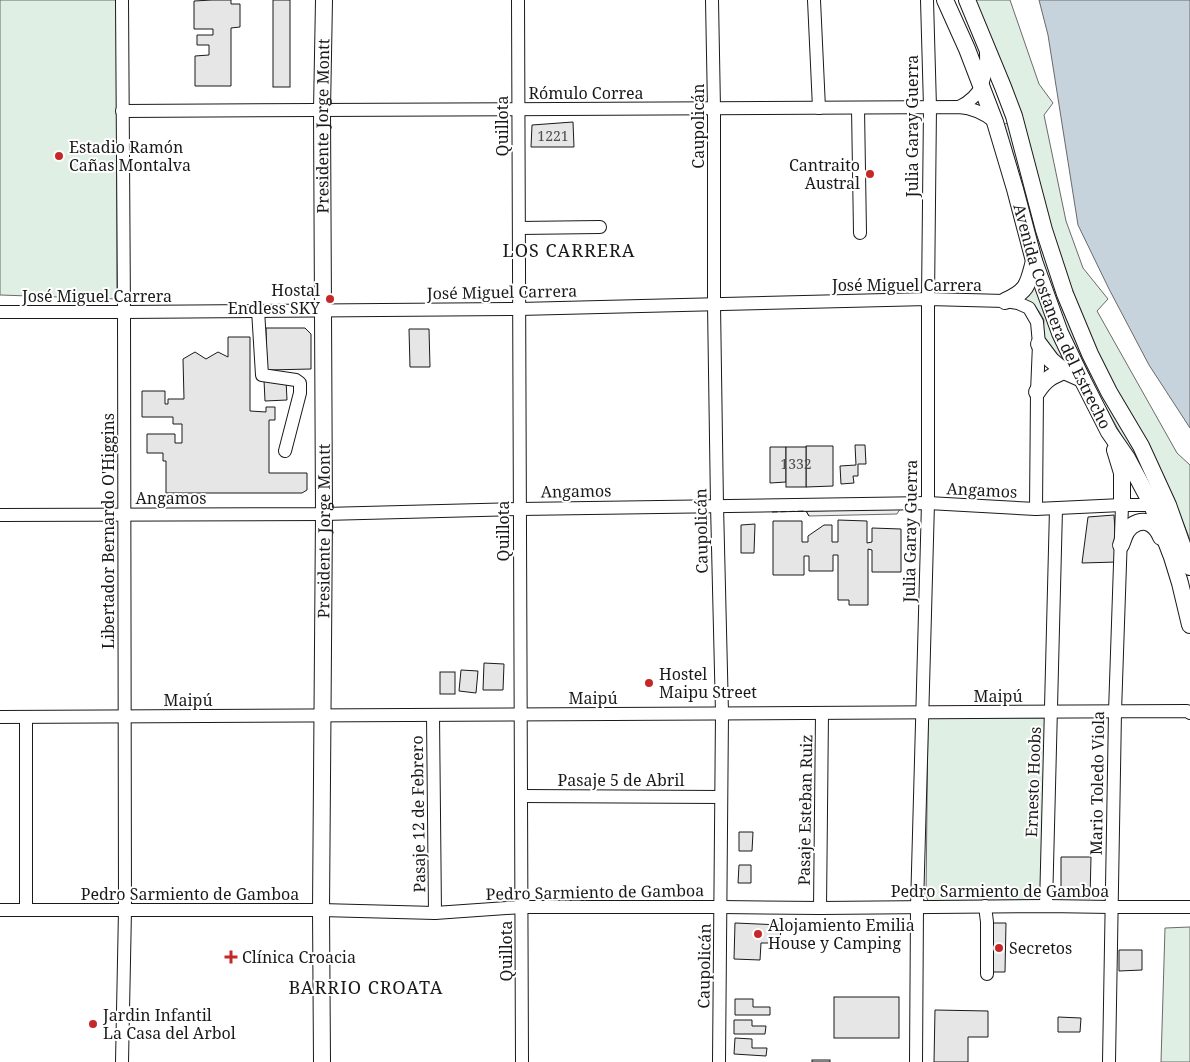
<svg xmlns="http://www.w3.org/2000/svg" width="1190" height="1062" font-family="'Noto Serif',serif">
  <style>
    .green { fill: #e0efe3; stroke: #6a6a6a }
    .parking { fill: #ededed; stroke: #6a6a6a }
    .water { fill: #c6d2dc; stroke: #6a6a6a }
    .building { fill: #e6e6e6; stroke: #1a1a1a }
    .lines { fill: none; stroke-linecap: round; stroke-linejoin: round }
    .minor-casing { stroke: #1a1a1a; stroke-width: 14 }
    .major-casing { stroke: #1a1a1a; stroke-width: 18 }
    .minor { stroke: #fff; stroke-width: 12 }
    .major { stroke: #fff; stroke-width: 16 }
    .fence { stroke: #1a1a1a; stroke-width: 1; stroke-dasharray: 6 2.5; stroke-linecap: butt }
    .poi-dot { fill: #c62828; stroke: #fff; stroke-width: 2 }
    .labels { text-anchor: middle; stroke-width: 4; stroke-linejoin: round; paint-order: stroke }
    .number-label { font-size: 14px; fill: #4d4d4d }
    .street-label { font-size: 16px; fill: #1a1a1a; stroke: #fff }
    .poi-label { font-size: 16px; fill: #1a1a1a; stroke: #fff; text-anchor: start }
    .neighbourhood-label { font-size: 18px; letter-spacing: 1px; fill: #1a1a1a; stroke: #fff }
  </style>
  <rect width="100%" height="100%" fill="#fff"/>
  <g class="green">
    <polygon points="0,0 117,0 117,299 0,295"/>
    <polygon points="972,0 1010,0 1039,84 1053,103 1044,115 1066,221 1083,268 1108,299 1097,311 1177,453 1190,465 1190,540 1173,496 1109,379 1080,316"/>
    <polygon points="1009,123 1024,183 1131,443 1162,503 1133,456 1077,356 1053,301 1004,124"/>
    <polygon points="1033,281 1068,367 1046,349 1043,331 1044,320 1040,313 1035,306 1018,299"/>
    <polygon points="928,717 1044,718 1047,726 1041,900 928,901 926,895"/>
    <polygon points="1190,927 1190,1062 1161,1062 1165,928"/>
  </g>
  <polygon class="parking" points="900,509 897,514 809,516 806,511"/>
  <polygon class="water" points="1039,0 1190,0 1190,428 1149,365 1109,289 1078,225 1048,35"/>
  <g class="building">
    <polygon points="212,0 231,0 231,4 240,4 240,27 231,28 231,86 195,86 195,56 209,55 209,45 197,45 197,35 213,35 213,29 194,29 194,1"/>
    <rect x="273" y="0" width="17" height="87"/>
    <polygon points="573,122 574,147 531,147 532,125"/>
    <polygon points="266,328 305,328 311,334 311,369 267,370"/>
    <polygon points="409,329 429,329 430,367 410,367"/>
    <polygon points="228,337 250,337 250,411 266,412 266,407 275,407 275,420 269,420 269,473 307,473 307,490 302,493 166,493 166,461 163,461 163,453 147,453 147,434 175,434 175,443 182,443 182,424 173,424 173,417 142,417 142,391 165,391 165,404 168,404 168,399 184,399 183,359 195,352 206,359 218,352 228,357"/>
    <polygon points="264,380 286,380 287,400 265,401"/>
    <polygon points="855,445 865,445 866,464 858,464 858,476 853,476 854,483 841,484 840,466 856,465"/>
    <polygon points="806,446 833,446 833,486 806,487"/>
    <polygon points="770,447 786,447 786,482 770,483"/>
    <rect x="786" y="447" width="20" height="40"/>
    <polygon points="1114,515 1117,562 1082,563 1088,517"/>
    <polygon points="838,520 867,521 867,543 872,542 872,528 901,529 901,572 872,572 872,550 868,549 868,605 849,605 849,600 838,600 838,555 833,555 833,571 809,571 809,556 804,556 804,575 773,575 773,521 802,521 802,542 808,542 808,536 824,525 832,525 832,542 838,542"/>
    <polygon points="755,524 754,553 741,553 741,525"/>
    <polygon points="484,663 504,664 503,690 483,690"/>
    <polygon points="461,670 478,671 476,693 459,691"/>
    <rect x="440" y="672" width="15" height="22"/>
    <polygon points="739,832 753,832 752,851 739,851"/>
    <polygon points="1061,857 1091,857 1090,898 1061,898"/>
    <polygon points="739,865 751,865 751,883 738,883"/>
    <polygon points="735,923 781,925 780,943 761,943 760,960 734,959"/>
    <polygon points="993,923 1006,923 1005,972 993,972"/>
    <polygon points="1119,950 1142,950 1142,970 1119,971"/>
    <rect x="834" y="997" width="65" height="41"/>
    <polygon points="735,999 753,999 753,1007 770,1007 770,1015 735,1015"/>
    <polygon points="935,1010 988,1011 988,1037 968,1037 968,1062 934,1062"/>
    <polygon points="1058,1017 1081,1018 1080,1032 1058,1032"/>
    <polygon points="734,1020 752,1020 752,1026 766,1026 765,1034 734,1034"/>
    <polygon points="735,1038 752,1039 752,1048 767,1048 766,1056 734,1054"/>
    <rect x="812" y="1060" width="18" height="2"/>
  </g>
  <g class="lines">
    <g class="minor-casing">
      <g id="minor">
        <polyline points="518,0 522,1062"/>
        <polyline points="712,0 714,108 714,305 717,505 722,713 719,1062"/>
        <polyline points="814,0 819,108"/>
        <path d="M959,107C984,95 987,76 986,51"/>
        <polyline points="858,108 860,233"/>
        <path d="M122,111L959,107C973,108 984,113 995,122"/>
        <polyline points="519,228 600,227"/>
        <polyline points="258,310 262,375 296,380 300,383 300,393 285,451"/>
        <polyline points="0,312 124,312 519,309 928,299 1005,301 1018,303 1029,308 1037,322 1039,344 1037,392 1036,509"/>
        <polyline points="0,515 324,514 520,509 928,503 1036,509 1122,505 1152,505"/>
        <polyline points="433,715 435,913"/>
        <polyline points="0,717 1187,711 1190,713"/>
        <polyline points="26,717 26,910"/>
        <polyline points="521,796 721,797"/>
        <polyline points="985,906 987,922 987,974"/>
        <polyline points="1046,906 1056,509"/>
        <polyline points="820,908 822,713"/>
        <polyline points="0,910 321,910 435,913 522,907 721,907 820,908 1046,906 1111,907 1190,907"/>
        <polyline points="122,1062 125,910 124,312 122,0"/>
        <polyline points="916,1062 917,907 928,503 928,299 930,107 927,0"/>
        <polyline points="1109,1062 1115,712 1122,505"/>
      </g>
    </g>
    <g class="major-casing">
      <g id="major">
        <path id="s1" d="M945,0L967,49L995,122L1015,189L1034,261L1060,333L1082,379L1109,432L1127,458L1152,505L1172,557L1180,583L1190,625"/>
        <polyline points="967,0 1003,87 1014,116 1044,230 1065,294 1090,354 1109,392 1141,446 1168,505 1190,567"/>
        <path d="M1005,301C1028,291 1028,284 1034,261"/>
        <polyline points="1039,344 1051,360 1064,371 1082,379"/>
        <path d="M1037,392C1045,380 1051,376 1064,371"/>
        <polyline points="1115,450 1122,473 1122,505"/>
        <path d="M1121,545C1123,541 1124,535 1127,531C1132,523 1143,519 1151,524C1156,527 1159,532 1161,537"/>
        <path id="s2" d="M322,1062L321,910L324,514L322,110L324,0"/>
      </g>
    </g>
    <use href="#minor" class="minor"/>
    <use href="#major" class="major"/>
    <polyline class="fence" points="772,512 806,511 809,516"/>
  </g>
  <g class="poi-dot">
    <circle cx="59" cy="156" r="5"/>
    <circle cx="870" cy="174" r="5"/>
    <circle cx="330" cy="299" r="5"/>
    <circle cx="649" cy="683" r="5"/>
    <circle cx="758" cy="934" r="5"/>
    <circle cx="999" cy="948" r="5"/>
    <path d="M228.5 949.5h5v5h5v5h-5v5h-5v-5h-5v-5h5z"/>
    <circle cx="93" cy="1024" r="5"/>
  </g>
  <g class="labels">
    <g class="number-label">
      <text x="553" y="141">1221</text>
      <text x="796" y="469">1332</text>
    </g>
    <g class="street-label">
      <text x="586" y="99">Rómulo Correa</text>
      <text dy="6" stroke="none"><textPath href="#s2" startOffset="936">Presidente Jorge Montt</textPath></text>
      <text transform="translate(502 126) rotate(-90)" y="6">Quillota</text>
      <text transform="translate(698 126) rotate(-90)" y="6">Caupolicán</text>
      <text transform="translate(912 126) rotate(-90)" y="6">Julia Garay Guerra</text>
      <text x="907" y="291">José Miguel Carrera</text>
      <text transform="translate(502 292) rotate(-1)" y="6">José Miguel Carrera</text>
      <text x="97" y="302">José Miguel Carrera</text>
      <text dy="6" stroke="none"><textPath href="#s1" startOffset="338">Avenida Costanera del Estrecho</textPath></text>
      <text transform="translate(982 490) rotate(3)" y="6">Angamos</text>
      <text transform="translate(576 491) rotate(-1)" y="6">Angamos</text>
      <text x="171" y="504">Angamos</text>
      <text transform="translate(108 531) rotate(-90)" y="6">Libertador Bernardo O'Higgins</text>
      <text dy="6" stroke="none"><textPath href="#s2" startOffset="531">Presidente Jorge Montt</textPath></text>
      <text transform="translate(503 531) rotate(-90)" y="6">Quillota</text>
      <text transform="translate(701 531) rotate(-91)" y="6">Caupolicán</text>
      <text transform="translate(910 531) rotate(-89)" y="6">Julia Garay Guerra</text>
      <text x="998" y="702">Maipú</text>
      <text x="593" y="704">Maipú</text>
      <text x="188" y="706">Maipú</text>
      <text x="621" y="786">Pasaje 5 de Abril</text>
      <text transform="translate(1033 782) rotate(-88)" y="6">Ernesto Hoobs</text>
      <text transform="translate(1097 783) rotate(-89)" y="6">Mario Toledo Viola</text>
      <text transform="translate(805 810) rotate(-89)" y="6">Pasaje Esteban Ruiz</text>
      <text transform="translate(418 814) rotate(-91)" y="6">Pasaje 12 de Febrero</text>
      <text x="1000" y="897">Pedro Sarmiento de Gamboa</text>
      <text transform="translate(595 892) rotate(-1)" y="6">Pedro Sarmiento de Gamboa</text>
      <text x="190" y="900">Pedro Sarmiento de Gamboa</text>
      <text transform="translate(506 951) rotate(-90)" y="6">Quillota</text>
      <text transform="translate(704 966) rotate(-89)" y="6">Caupolicán</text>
    </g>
    <g class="poi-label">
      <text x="69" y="153">Estadio Ramón<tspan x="69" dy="18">Cañas Montalva</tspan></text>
      <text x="860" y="171" text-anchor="end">Cantraito<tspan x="860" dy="18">Austral</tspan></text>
      <text x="320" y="296" text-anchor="end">Hostal<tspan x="320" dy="18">Endless SKY</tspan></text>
      <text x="659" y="680">Hostel<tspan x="659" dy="18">Maipu Street</tspan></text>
      <text x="768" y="931">Alojamiento Emilia<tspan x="768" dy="18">House y Camping</tspan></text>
      <text x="1009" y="954">Secretos</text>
      <text x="242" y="963">Clínica Croacia</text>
      <text x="103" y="1021">Jardin Infantil<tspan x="103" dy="18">La Casa del Arbol</tspan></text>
    </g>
    <g class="neighbourhood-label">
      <text x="569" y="257">LOS CARRERA</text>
      <text x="366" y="994">BARRIO CROATA</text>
    </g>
  </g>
</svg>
